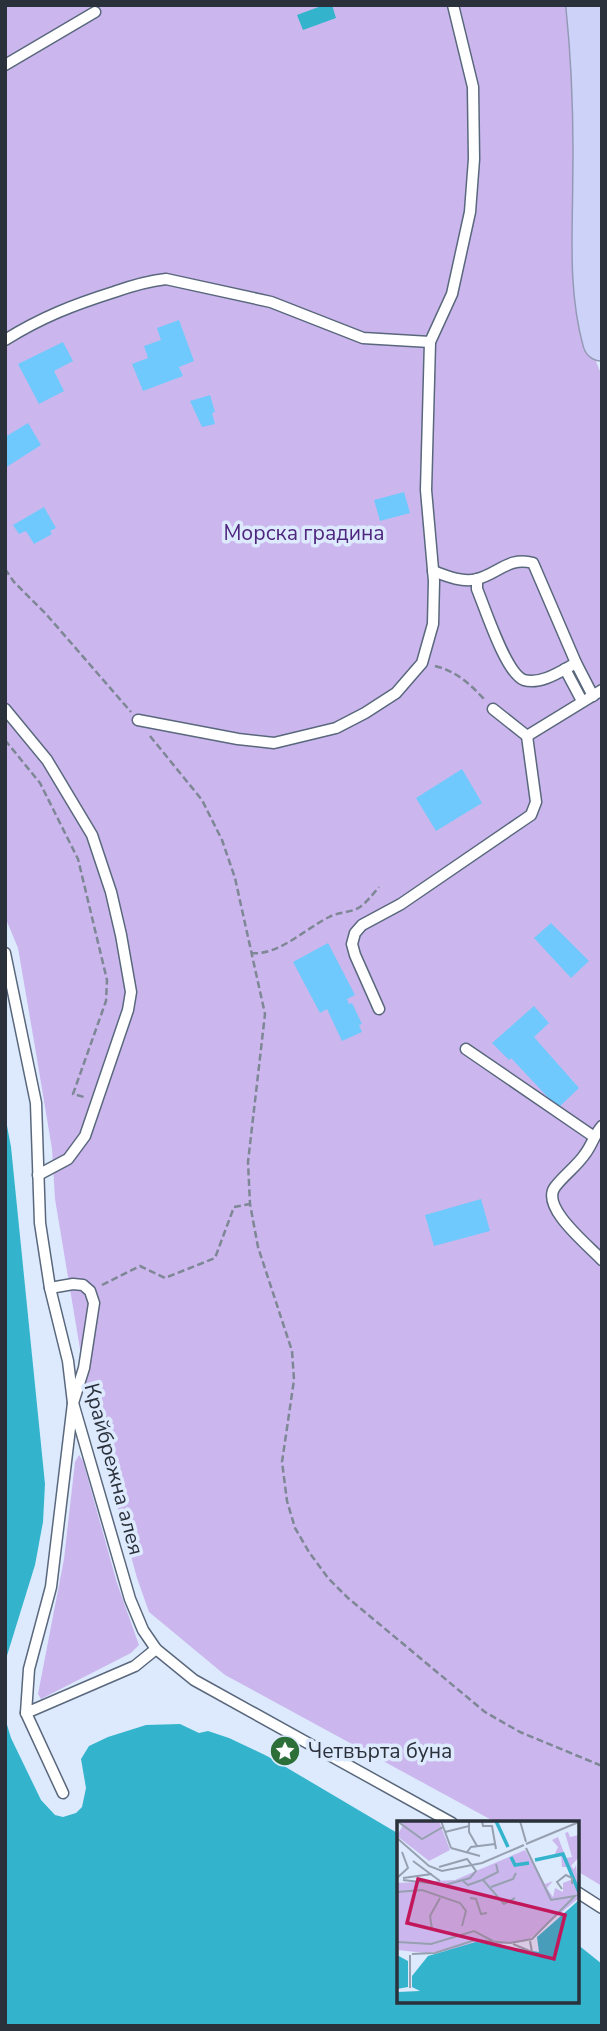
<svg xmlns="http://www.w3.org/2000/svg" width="607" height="2031" font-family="'Nunito Sans',sans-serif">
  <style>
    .green { fill: #cbb7ed }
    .water { fill: #33b4cc }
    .building { fill: #70c9fc }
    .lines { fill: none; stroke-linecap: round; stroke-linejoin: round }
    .lane-casing { stroke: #5a687d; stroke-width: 13 }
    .highway-casing { stroke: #949ab6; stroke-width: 40 }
    .path { stroke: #7e8795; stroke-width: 2.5; stroke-dasharray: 7 3.5; stroke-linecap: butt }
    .lane { stroke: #fff; stroke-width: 10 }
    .highway { stroke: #cdd2f9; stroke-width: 37 }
    .labels { text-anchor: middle; stroke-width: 7; stroke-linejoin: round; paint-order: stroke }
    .park-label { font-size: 21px; fill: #4f267e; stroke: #ddeafe }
    .street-label { font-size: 21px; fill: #2b313a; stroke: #ddeafe }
    .poi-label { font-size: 21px; fill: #2b313a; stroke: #ddeafe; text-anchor: start }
    .inset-river { fill: none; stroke: #33b4cc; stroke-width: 3.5 }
    .inset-road { fill: none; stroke: #96a0b0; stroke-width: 2 }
    .view { fill: #c2185b; fill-opacity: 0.15; stroke: #c2185b; stroke-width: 3.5 }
    .inset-edge { fill: none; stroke: #2b313a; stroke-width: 3.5 }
  </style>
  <rect width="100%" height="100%" fill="#ddeafe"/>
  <g class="green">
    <polygon points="5,5 571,5 588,342 602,376 602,1886 577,1871 577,1823 497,1823 225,1675 149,1612 137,1578 89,1403 55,1199 52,1149 36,1053 18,948 5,917"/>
    <polygon points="79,1455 83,1461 117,1583 139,1645 131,1653 41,1699 38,1694 64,1559 75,1462"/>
  </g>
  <g class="water">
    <polygon points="324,5 332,5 336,18 303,30 297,15"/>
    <polygon points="5,1115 11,1147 45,1484 43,1522 35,1565 5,1662"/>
    <polygon points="5,1718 11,1738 41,1800 55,1815 63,1817 76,1813 82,1807 86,1788 81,1759 89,1746 108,1737 146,1725 180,1724 199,1733 208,1731 229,1738 267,1756 399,1834 399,2001 577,2001 577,1944 602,1964 602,2026 5,2026"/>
  </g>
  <g class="building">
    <polygon points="179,320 194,361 179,367 183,376 143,391 132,364 148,358 144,346 161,340 157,328"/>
    <polygon points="63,342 73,361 54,371 64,391 39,404 18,364"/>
    <polygon points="210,395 215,412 212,413 215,424 202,427 190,401"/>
    <polygon points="28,423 41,445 5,468 5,437"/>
    <polygon points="404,492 410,513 380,521 374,500"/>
    <polygon points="44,507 56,528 50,531 52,534 34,544 26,531 19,534 13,525"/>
    <polygon points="462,769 482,803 436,831 416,798"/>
    <polygon points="551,923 589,961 571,978 534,938"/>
    <polygon points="328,943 355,995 347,999 349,1004 352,1003 362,1024 359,1025 362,1032 342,1041 327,1009 320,1013 293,962"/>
    <polygon points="534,1006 549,1023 534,1037 579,1088 558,1108 511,1058 509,1060 492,1043"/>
    <polygon points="481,1199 490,1231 434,1246 425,1215"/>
  </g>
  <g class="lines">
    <g class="lane-casing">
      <g id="lane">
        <polyline points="5,65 95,12"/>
        <path d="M5,340C42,317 73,305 114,292C131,286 148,281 166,279L271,302L363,338L430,342"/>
        <path d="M433,571C446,576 463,583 477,579C498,574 509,556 533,563L576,663L593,696"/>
        <path d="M477,579V589C485,608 506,674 524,680C541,685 561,671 576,663"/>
        <polyline points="565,669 582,701"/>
        <polyline points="5,709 47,760 92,835 111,892 121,935 131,992 128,1010 85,1136 68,1159 38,1175"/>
        <polyline points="493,709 527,736 602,690"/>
        <polyline points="138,720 238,739 274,743 336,728 365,713 396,693 422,663 433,624 434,581 426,490 430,342 452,294 470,212 474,159 473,87 453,5"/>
        <polyline points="5,953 36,1103 40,1223 50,1288 68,1361 73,1403 130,1599 143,1630 156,1649 194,1680 452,1823"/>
        <polyline points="379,1009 355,955 352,944 355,933 362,925 401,904 531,815 536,802 527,736"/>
        <polyline points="466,1049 593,1136"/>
        <path d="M602,1126C594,1135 592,1145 585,1154C577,1166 564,1175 555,1187C540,1207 588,1245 602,1260"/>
        <polyline points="50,1288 73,1284 83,1285 90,1291 94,1303 84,1368 73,1403 51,1587 29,1669 26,1713 135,1666 156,1649"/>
        <polyline points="26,1713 63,1793"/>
        <polyline points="577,1892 602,1908"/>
      </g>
    </g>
    <g class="highway-casing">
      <path id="highway" d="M585,5C591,63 593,119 592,177C592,232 587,288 602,342"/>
    </g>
    <g class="path">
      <polyline points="5,569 14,582 46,614 131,712"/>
      <path d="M435,666C456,671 470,684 484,699"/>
      <polyline points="150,736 202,800 222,840 235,878 265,1014 248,1162 250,1204 258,1247 292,1351 294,1380 282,1462 287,1501 295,1528 309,1552 328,1578 348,1598 485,1712 520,1732 602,1766"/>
      <polyline points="5,740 40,783 78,859 107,980 106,1001 73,1094 84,1097"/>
      <path d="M251,953C278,956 305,929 329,917C338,912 351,913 360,907C367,902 373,894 379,887"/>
      <polyline points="102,1285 140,1266 165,1278 215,1258 234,1207 250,1204"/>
    </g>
    <use href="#lane" class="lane"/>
    <use href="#highway" class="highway"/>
  </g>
  <defs>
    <g id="sight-disc" transform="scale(1.575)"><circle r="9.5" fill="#2c6f39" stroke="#ddeafe"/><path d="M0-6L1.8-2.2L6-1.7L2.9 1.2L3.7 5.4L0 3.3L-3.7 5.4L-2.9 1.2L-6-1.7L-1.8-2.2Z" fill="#fff"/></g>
  </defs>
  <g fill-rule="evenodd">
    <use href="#sight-disc" x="285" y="1751"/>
  </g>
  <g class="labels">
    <g class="park-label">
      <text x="304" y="540">Морска градина</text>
    </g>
    <g class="street-label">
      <text transform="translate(114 1469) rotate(75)" y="7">Крайбрежна алея</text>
    </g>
    <g class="poi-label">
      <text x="308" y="1758">Четвърта буна</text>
    </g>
  </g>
  <g transform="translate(397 1821)">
    <rect width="182" height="182" fill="#ddeafe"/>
    <path d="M2,0H42L53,29L32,40L0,15L6,4ZM171,11L173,16L182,14V36L174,45L177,48L179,44L182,77L130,120L29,132L0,129V62L58,59L128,29L148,63L156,60L150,67L156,76L158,67L166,71V62L176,58L171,46H165L164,34L157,35L161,26L155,19L161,16L169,37L175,36L168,12Z" fill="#cbb7ed"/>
    <path d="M182,79V182H0V171L23,170L15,166V155L31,135L79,121L142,131L140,116ZM0,134L11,140V166L0,168Z" fill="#33b4cc"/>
    <path class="inset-river" d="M99,0L111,26M114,36L118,44L132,42M138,39L166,33L182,71"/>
    <path class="inset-road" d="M0,0L25,18L46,6M44,0L54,27M72,0V11L80,25M85,0L86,5H95L99,28M123,0L129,21M48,11L72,5M0,17L32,45L45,50L85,42L127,24M129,23L182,1M54,27L83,35M70,31L74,26L98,23M16,40L43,60M0,57L11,47L5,31M6,57L35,53M6,59L48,64L73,57L79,50L70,38L42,46M86,59L107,83L118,77M66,60L71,64L85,59L101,51L99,43M94,66L116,58L119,52M165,68L160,61L169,54L175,57V63M0,71L25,69L63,82L69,90L65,105M73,77L79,78L84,93L90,92M35,108L33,95L43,77M0,121L34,123L77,110L96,120M116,123L135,131L133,120M15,133L38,132L78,119L113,122L135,118L178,75L154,79L129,27M13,167V134"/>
    <path class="view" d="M21,58L168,94L157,138L10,102Z"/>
    <rect width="182" height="182" class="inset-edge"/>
  </g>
  <rect width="607" height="2031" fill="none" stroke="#2b313a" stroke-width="14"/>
</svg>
